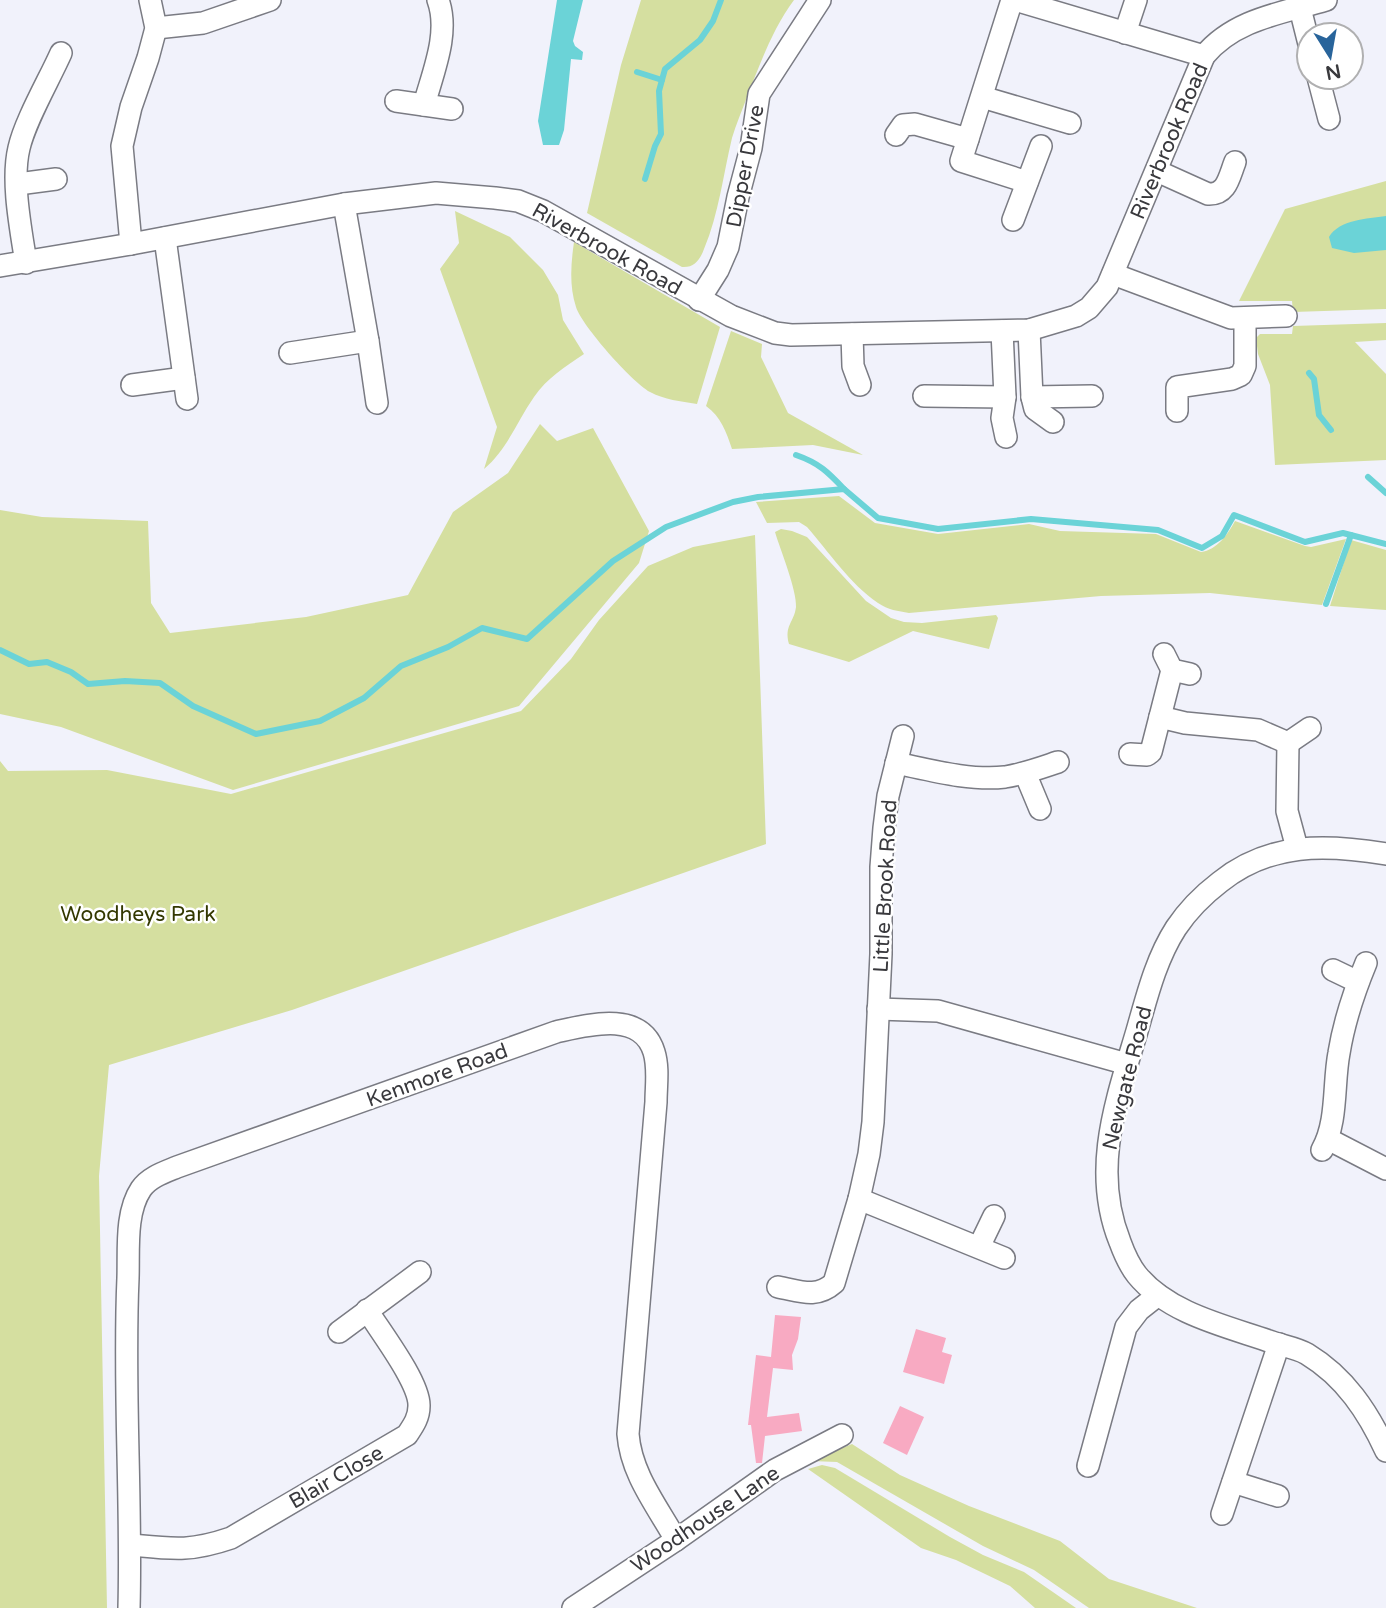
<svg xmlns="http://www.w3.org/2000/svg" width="1386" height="1608" font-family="'Varela Round',sans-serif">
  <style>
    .green { fill: #d5dfa0 }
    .water { fill: #6bd3d7 }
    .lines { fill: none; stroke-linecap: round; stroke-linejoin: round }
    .stream { stroke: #6bd3d7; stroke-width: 6 }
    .building { fill: #f8aac2 }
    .minor-casing { stroke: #7a7b83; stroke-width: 24 }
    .minor { stroke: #fff; stroke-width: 21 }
    .labels { text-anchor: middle; stroke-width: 5; stroke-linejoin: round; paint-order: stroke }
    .street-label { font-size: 21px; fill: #39393d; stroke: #fff }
    .park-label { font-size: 21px; fill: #333800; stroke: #fff }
  </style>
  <rect width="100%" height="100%" fill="#f1f2fb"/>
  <g class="green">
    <path d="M641,0H794C773,28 760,64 747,97C742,111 736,124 732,138C723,175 719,213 704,249C700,260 694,268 682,267L587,213L621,65Z"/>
    <polygon points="1386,181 1386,309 1293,312 1292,301 1239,301 1285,209"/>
    <path d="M455,211L510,237L543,270L558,295L563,320L584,354C565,367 547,378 534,397C517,421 507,450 484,469L497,427L440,269L459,243Z"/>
    <path d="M574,242L720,327L697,404C680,401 665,400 650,392C632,382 582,326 576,307C569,286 571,263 574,242Z"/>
    <polygon points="1386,323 1386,340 1355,342 1386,374 1386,460 1275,465 1270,385 1258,354 1256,338 1260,334 1292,334 1293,326"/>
    <path d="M731,331L762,344L761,357L788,413L863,455L813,445L732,449C726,431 721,417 706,406Z"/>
    <polygon points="540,424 557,441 593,428 649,531 639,563 519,706 233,790 61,727 0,714 0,510 42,517 148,521 151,603 170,633 306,617 408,595 453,512 508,473"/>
    <path d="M839,496L875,523L938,534L1029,524L1060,531L1156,534L1201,552C1217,550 1228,534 1235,521L1305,546L1311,547L1346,539L1322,605L1210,593L1101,596L909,613C898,611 888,610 878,603C850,584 829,552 807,527L799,522L767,523L756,502Z"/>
    <path d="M781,529L792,531L807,537L866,601L891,618L904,622L922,623L996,615L998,618L989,649L913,631L849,662L789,644C784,625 794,623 796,607C797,590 780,549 775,532Z"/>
    <polygon points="755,535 766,844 292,1010 109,1065 99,1176 107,1608 0,1608 0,761 8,771 107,770 231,794 521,711 571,659 599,620 648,566 693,547"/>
    <polygon points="1351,540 1386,550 1386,610 1330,606"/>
    <polygon points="852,1444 900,1475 969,1506 1060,1541 1109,1579 1197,1608 1089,1608 1034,1570 983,1546 837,1462 811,1461"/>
    <polygon points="822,1465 835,1468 950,1537 983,1555 1024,1572 1076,1608 1035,1608 1010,1586 956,1560 921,1548 808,1469"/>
  </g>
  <g class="water">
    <polygon points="557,0 583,0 573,41 575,46 583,52 582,60 571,59 564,130 559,145 543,145 538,121"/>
    <path d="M1386,216V250L1354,253L1332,248L1329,237C1340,219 1367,219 1386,216Z"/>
  </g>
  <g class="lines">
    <g class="stream">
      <polyline points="637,72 662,80"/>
      <polyline points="645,179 655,146 661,134 659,91 665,69 700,40 713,21 721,0"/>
      <polyline points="1309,373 1314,379 1319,415 1331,430"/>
      <path d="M796,455C819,463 828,472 844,489"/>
      <polyline points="1368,477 1386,493"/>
      <polyline points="1326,604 1351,535"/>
      <polyline points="0,650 29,664 47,662 71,672 88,684 125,681 160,683 193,706 256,734 320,721 364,698 401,666 448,647 482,628 527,639 613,561 666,527 733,502 758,497 844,489 878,518 938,529 1031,519 1158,530 1202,548 1222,536 1234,515 1305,542 1343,533 1386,544"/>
    </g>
  </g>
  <g class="building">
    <polygon points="775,1315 801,1317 798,1339 792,1355 793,1370 773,1368 767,1417 799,1413 802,1431 765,1436 762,1463 756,1463 751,1425 748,1425 756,1355 771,1357"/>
    <polygon points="916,1329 946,1338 942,1352 952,1355 944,1384 903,1372"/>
    <polygon points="900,1406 924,1417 907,1455 883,1443"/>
  </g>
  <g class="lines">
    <g class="minor-casing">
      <g id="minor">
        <polyline points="1012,0 961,161 1027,182"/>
        <polyline points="1015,0 1204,56"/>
        <polyline points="1300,8 1309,44"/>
        <polyline points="156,28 203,23 270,0"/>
        <polyline points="1125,33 1136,0"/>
        <polyline points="1318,77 1329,119"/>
        <polyline points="982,97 1070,123"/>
        <polyline points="396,101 452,109"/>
        <path d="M424,105C433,72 450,33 438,0"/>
        <polyline points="896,135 903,125 915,124 968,139"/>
        <path d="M1157,171L1208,194C1227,195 1229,177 1235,162"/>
        <polyline points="18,184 56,179"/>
        <polyline points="344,204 368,341 377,403"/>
        <polyline points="1013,220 1041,146"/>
        <polyline points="165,238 187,399"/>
        <polyline points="131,244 122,146 131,107 148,58 156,28 150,0"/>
        <path d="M26,263C21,230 11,181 19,148C25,121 49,80 61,53"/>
        <path d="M0,266L131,244L344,204L436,193L495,198L518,201L543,211L731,316L775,333L791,335L1029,330L1076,316L1089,308L1107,287L1204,56C1234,19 1283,13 1326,0"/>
        <polyline points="1113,274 1231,318 1286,316"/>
        <polyline points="699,300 718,270 728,247 738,197 751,148 759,94 820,0"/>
        <polyline points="1029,330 1032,397 1035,409 1053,422"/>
        <polyline points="1002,331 1005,397 1002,418 1006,437"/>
        <polyline points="852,334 853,366 860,385"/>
        <polyline points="290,353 368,341"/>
        <polyline points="132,385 184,378"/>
        <polyline points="924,396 1005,397"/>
        <polyline points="1032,397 1092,396"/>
        <polyline points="1177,411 1177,387 1232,379 1241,375 1245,366 1245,319"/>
        <polyline points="1164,654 1172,670 1190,674"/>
        <polyline points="1160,717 1185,723 1258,730 1288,743 1310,728"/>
        <polyline points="1288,743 1287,811 1297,848"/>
        <polyline points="1130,754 1147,755 1151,752 1172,670"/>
        <path d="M896,763C930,770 970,781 1005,777C1024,774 1040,768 1058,762"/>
        <polyline points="1025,773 1040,809"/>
        <path d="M1386,854C1326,844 1270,842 1220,882C1203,895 1188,910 1176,928C1156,959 1147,996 1137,1031C1116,1102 1091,1170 1120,1242C1124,1253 1130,1266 1137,1275C1169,1314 1226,1326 1272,1342C1283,1346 1297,1348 1307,1354C1345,1377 1368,1412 1386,1451"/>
        <polyline points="1333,970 1358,982"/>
        <polyline points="878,1009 938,1011 1127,1064"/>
        <polyline points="1328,1139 1386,1169"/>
        <path d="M1322,1150C1338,1122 1333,1084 1339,1053C1344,1022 1354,992 1366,963"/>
        <polyline points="859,1199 1004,1258"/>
        <polyline points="979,1247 994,1216"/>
        <path d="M778,1287C800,1291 816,1299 834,1283L859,1199L869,1154L873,1122L881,954V867L884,828L888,796L903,736"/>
        <polyline points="339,1332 420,1272"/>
        <polyline points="1088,1466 1126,1327 1139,1310 1158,1295"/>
        <polyline points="1233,1482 1278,1496"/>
        <polyline points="1222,1514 1279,1344"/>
        <path d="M131,1545C173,1549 190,1552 231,1538L407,1435C413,1426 419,1418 419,1406C420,1383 380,1331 367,1310"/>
        <path d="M129,1608C132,1498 123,1388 128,1278C129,1250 125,1213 141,1189C149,1177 165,1172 177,1167L556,1032C588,1025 641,1010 654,1052C659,1068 656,1086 656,1102L628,1434C631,1474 657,1506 676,1540"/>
        <polyline points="573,1608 676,1540 775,1470 842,1435"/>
      </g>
    </g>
    <use href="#minor" class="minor"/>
  </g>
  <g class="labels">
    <g class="street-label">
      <text transform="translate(1169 141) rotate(-67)" y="7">Riverbrook Road</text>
      <text transform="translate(745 166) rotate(-79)" y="7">Dipper Drive</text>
      <text transform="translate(607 249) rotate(29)" y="7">Riverbrook Road</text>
      <text transform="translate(885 886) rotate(-87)" y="7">Little Brook Road</text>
      <text transform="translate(437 1075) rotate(-20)" y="7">Kenmore Road</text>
      <text transform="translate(1127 1078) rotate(-76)" y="7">Newgate Road</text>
      <text transform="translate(336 1477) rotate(-30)" y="7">Blair Close</text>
      <text transform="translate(705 1519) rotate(-34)" y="7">Woodhouse Lane</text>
    </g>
    <g class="park-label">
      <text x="138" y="921">Woodheys Park</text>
    </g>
  </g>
  <g transform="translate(1330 56) rotate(169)"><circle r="33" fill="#ffffff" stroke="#b0b0b1" stroke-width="2"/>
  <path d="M0-5L12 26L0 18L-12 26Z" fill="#28649b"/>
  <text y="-10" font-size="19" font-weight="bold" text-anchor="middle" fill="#39393d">N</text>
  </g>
</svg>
